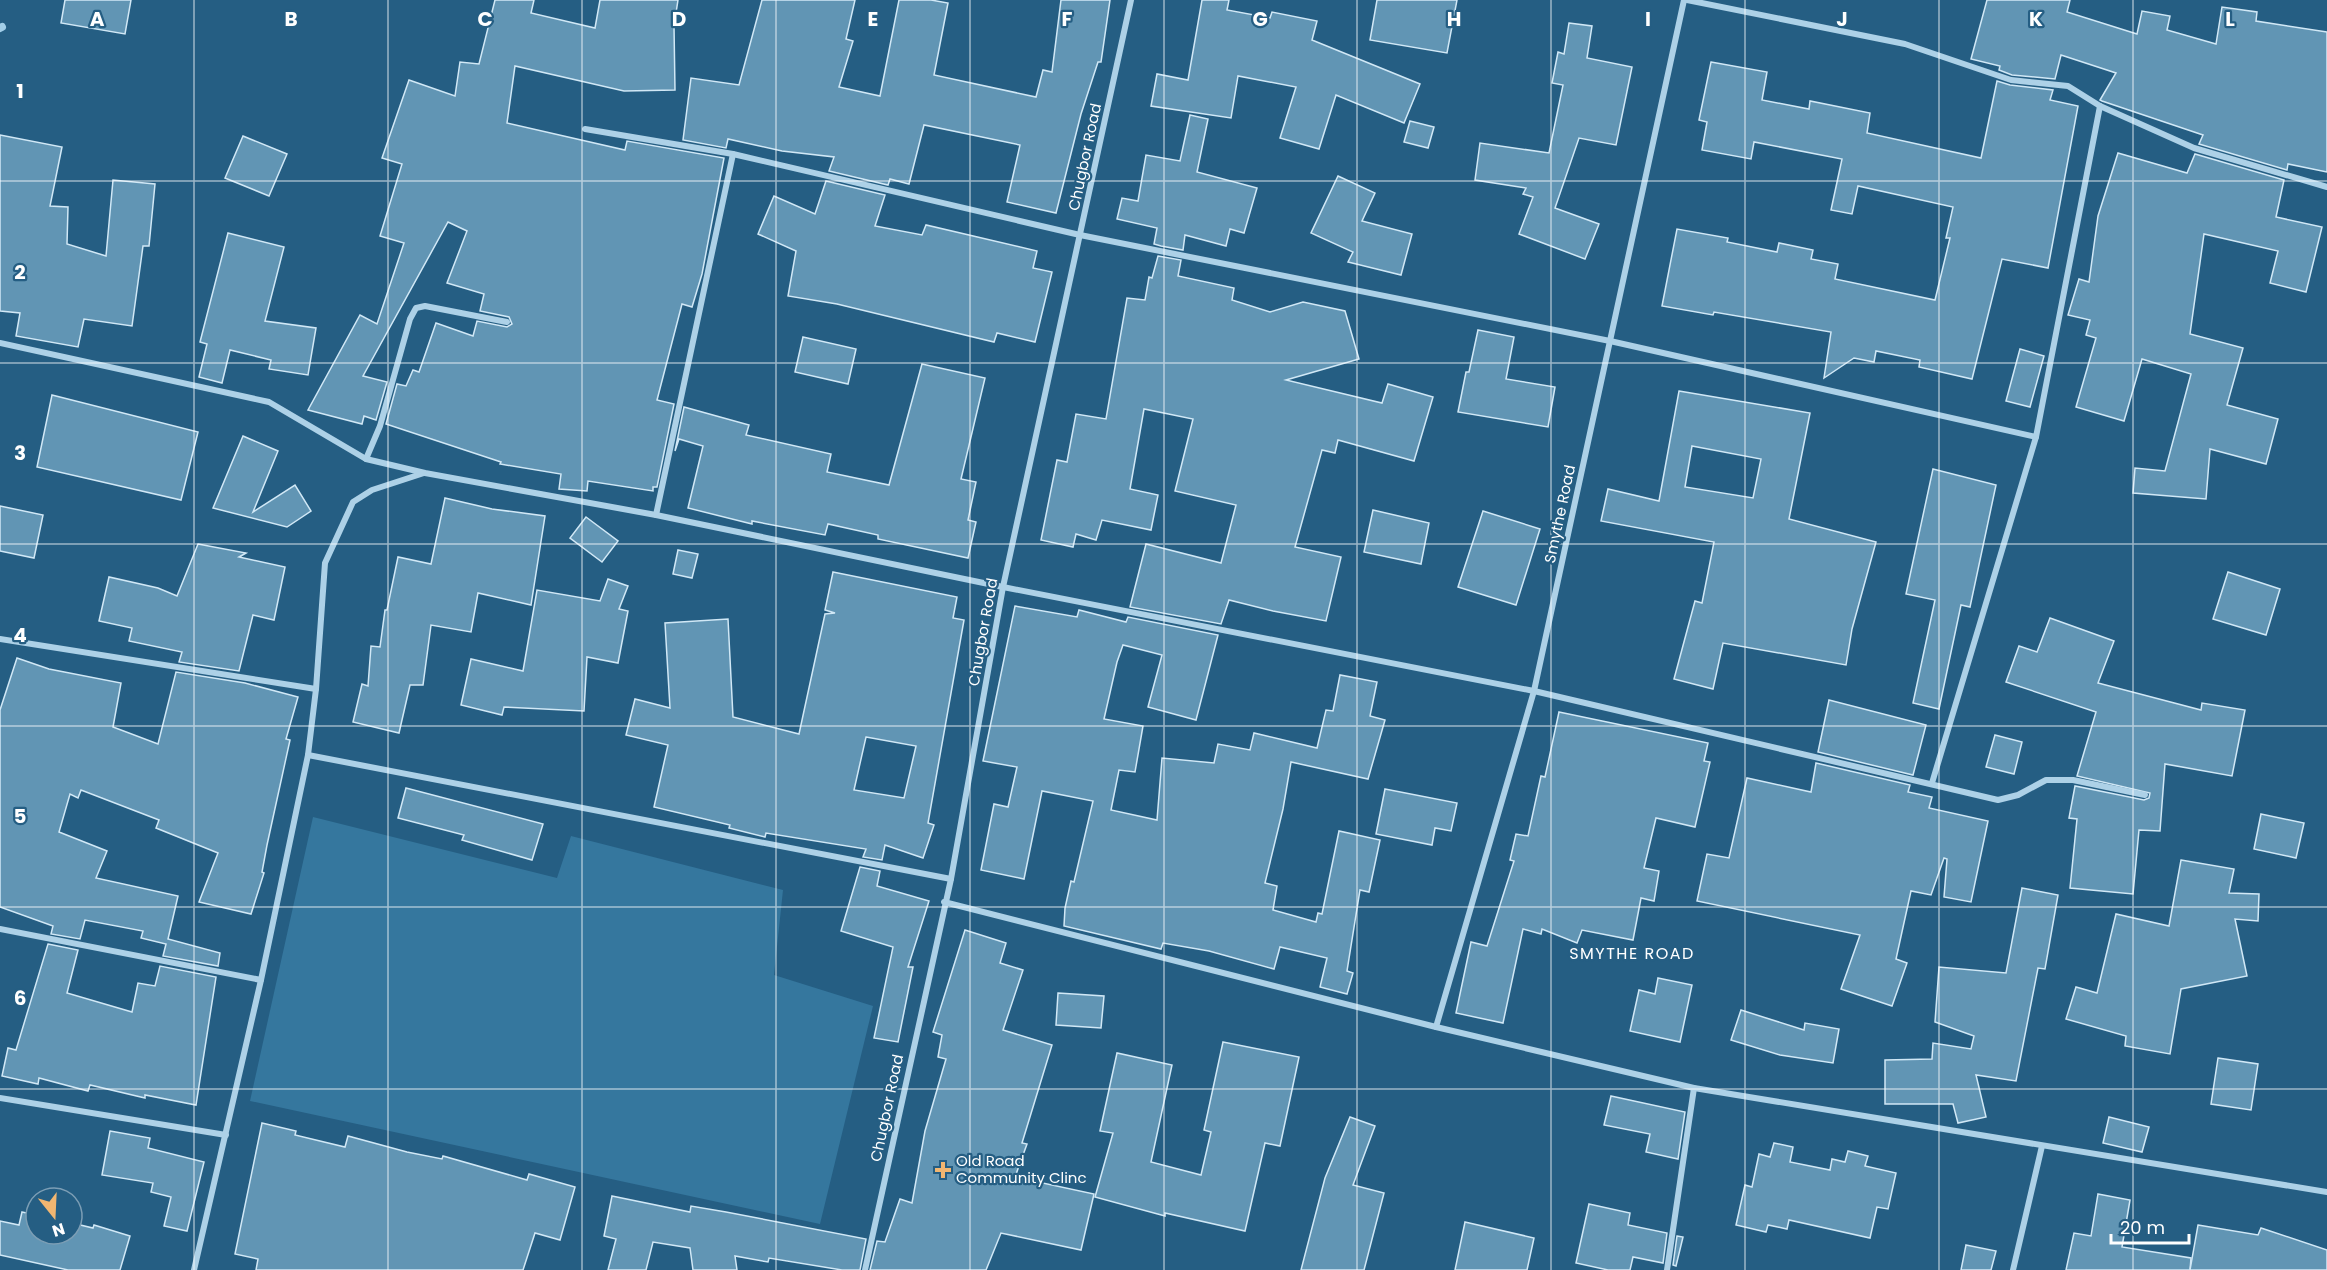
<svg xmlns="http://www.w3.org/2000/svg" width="2327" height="1270" font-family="Poppins,sans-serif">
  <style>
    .green { fill: #35779e }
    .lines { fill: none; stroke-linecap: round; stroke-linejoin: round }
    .stream { stroke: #a2cee8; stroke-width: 8 }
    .building { fill: #6195b4; stroke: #d1e8f6; stroke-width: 1.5; fill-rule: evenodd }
    .minor { stroke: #add1e7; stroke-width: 6 }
    .grid { fill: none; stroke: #fff; stroke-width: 1.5; stroke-opacity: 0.55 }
    .poi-dot { fill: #f1b671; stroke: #255e83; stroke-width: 2 }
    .labels { text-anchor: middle; stroke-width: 4.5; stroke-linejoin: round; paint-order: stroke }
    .street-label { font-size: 15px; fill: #fff; stroke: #255e83 }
    .poi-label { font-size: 15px; fill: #fff; stroke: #255e83; text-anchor: start }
    .neighbourhood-label { font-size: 16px; letter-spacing: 1.5px; fill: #fff; stroke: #255e83 }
    .grid-label { font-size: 20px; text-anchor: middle; font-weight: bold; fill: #fff; stroke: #255e83; stroke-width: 4.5; stroke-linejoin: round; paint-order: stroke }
  </style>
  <rect width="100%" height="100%" fill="#255e83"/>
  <polygon class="green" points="313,817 557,878 571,836 783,890 774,975 873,1006 820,1224 250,1101"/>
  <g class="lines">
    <polyline class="stream" points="0,28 2,27"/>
  </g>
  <g class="building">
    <polygon points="65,0 131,0 125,34 61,23"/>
    <polygon points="495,0 534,0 531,13 595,28 600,0 678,0 674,26 675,90 624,91 515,66 507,123 625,150 627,141 724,158 702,274 692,307 682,304 657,400 674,404 657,487 653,487 653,491 588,481 587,491 559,489 561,474 500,464 501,462 386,424 397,384 406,386 413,370 419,372 436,323 473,336 477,321 507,327 512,324 509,317 480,311 484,294 447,283 467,231 448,222 363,376 387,382 376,420 364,416 362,424 308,410 360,315 377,324 404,243 380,236 402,164 382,158 409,80 455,96 460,62 479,64"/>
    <polygon points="762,0 855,0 846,39 853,41 839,87 880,96 899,0 931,0 948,3 934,75 1036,97 1043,70 1052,72 1061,0 1110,0 1101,62 1098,62 1081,114 1056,213 1007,202 1020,145 924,125 909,184 890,179 888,185 829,171 834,157 782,151 728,139 726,148 683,140 691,78 739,85"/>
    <polygon points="1202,0 1229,0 1227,10 1270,18 1272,12 1317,21 1312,40 1420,84 1404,123 1336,95 1319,149 1280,138 1296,87 1238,76 1231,118 1151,106 1157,74 1188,80"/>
    <polygon points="1377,0 1457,0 1447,53 1370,40"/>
    <polygon points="1987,0 2070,0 2067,12 2137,34 2142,11 2170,16 2167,30 2216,44 2222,7 2257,12 2256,21 2327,32 2327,172 2288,164 2287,170 2199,144 2203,135 2102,101 2100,100 2116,73 2061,55 2055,79 2012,75 1999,70 2000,66 1971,59"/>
    <polygon points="1569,23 1592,26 1587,58 1632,67 1616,145 1579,138 1555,208 1599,224 1585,259 1519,234 1533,197 1523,194 1526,188 1475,180 1480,143 1549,153 1563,85 1552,83 1558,52 1564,54"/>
    <polygon points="1711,62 1767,72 1762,100 1809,109 1810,101 1870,113 1867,133 1981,158 1997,81 2010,85 2053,90 2050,100 2078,106 2048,268 2002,259 1972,379 1919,367 1920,360 1876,351 1874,362 1854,358 1824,378 1831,332 1714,312 1713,315 1662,306 1677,229 1728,238 1727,242 1777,252 1779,243 1813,250 1811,259 1838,264 1835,279 1935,300 1950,238 1946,238 1953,207 1858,186 1852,214 1831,210 1842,159 1754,142 1751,159 1702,150 1707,122 1699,120"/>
    <polygon points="1190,115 1208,119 1197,172 1257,188 1244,233 1230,229 1226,246 1185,235 1183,250 1161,246 1154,244 1157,228 1117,219 1122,198 1138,201 1146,155 1180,161"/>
    <polygon points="1410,121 1434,127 1428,148 1404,142"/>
    <polygon points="0,135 62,147 50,206 68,207 67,244 106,256 113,180 155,184 149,246 143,246 132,326 84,319 78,347 16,336 20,313 0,311"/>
    <polygon points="243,136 287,154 269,196 225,178"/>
    <polygon points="2118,153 2187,173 2195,154 2284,180 2276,217 2322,227 2306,292 2270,283 2278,251 2204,234 2190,334 2243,348 2227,405 2278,419 2266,464 2210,449 2206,499 2133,493 2135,468 2165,471 2191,374 2142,359 2124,421 2076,407 2096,338 2086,335 2090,320 2068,315 2079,279 2089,282 2098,216"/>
    <polygon points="1338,176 1375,193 1362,221 1412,234 1401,275 1348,262 1353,252 1311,233"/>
    <polygon points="826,181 885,195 875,226 922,235 926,225 1037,251 1033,268 1052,272 1035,342 997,333 994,342 837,304 788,296 796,251 758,234 774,196 815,214"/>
    <polygon points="228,233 284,247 265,321 316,328 308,375 269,369 271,360 230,350 222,383 199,377 207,344 200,342"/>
    <polygon points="1158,256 1181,260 1178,276 1234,288 1232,300 1270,312 1303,302 1345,311 1359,359 1286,380 1382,403 1388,384 1433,397 1414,461 1338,440 1335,453 1322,450 1295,547 1341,557 1326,621 1273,611 1229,600 1221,624 1130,607 1146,544 1221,563 1236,505 1175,491 1193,419 1144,409 1130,489 1158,495 1151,530 1102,520 1096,540 1076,534 1073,547 1041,540 1057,460 1067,462 1076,414 1106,419 1127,298 1145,300 1149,277 1152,278"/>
    <polygon points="1478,330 1514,337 1506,379 1555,387 1548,427 1458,412 1466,372 1469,372"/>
    <polygon points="803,337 856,349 848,384 795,372"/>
    <polygon points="2020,349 2044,356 2030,407 2006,401"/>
    <polygon points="922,364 985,378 961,479 976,482 968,520 976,522 968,558 878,539 878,535 828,524 825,535 752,521 752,524 688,508 703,446 679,439 675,451 684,407 749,425 746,435 831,454 827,472 889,485"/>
    <path d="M1679,391L1810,413L1789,519L1876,542L1852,629L1846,665L1723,643L1713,689L1674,679L1695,601L1702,603L1714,542L1601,521L1608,489L1659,501ZM1692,446L1761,459L1753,498L1685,487Z"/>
    <polygon points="52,395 198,432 181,500 37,467"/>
    <polygon points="243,436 278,451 253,512 295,485 311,511 287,527 213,508"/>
    <polygon points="1933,469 1996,485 1970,607 1961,605 1939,709 1913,703 1935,600 1906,594"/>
    <polygon points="445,498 492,509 545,516 531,605 478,593 471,632 431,625 423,685 410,685 399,733 353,722 362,684 368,686 371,646 380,647 385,610 387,610 398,557 431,564"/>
    <polygon points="0,506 43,515 34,558 0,551"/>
    <polygon points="1373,510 1429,523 1421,564 1364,552"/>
    <polygon points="1483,511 1540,529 1516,605 1458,587"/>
    <polygon points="586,517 618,541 602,562 570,538"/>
    <polygon points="198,544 246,553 239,557 285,567 274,620 253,615 239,671 179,662 182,652 129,641 132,628 99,621 109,577 158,588 177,596"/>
    <polygon points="678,550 698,554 692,578 673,574"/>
    <path d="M833,572L957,597L953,618L964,620L928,823L934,825L923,858L885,845L882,860L863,857L866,849L766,833L765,837L729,828L730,825L654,807L668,745L626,735L635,699L670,708L665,623L728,619L733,717L799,734L825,614L835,613L825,610ZM866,737L916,746L904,798L854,790Z"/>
    <polygon points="2228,572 2280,589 2266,635 2213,619"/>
    <polygon points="608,579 628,586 619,609 628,611 618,663 587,657 584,711 504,707 502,715 461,705 471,659 523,671 537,590 600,601"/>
    <polygon points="1015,606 1077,617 1079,610 1126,622 1128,617 1218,635 1196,720 1148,707 1162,655 1123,645 1117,662 1104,719 1143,726 1135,772 1119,770 1111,810 1157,820 1162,758 1214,763 1218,744 1250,750 1254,733 1317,748 1326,710 1333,711 1340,675 1377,682 1370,716 1385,720 1368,779 1291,762 1283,809 1265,883 1277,886 1273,910 1316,922 1318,913 1322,914 1339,831 1380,840 1369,892 1360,890 1347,971 1353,973 1347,994 1320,987 1327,958 1280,947 1274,969 1209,951 1163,943 1161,949 1064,926 1065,908 1071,881 1074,882 1093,801 1042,791 1024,879 981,870 994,804 1008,807 1017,767 983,761"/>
    <polygon points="2050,618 2114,641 2098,683 2201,710 2202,703 2245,710 2232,776 2165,764 2160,831 2139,830 2133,894 2070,888 2077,819 2069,818 2075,786 2144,800 2149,798 2150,793 2077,776 2096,712 2006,682 2019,646 2037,652"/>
    <polygon points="17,658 49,669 121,683 113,727 158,744 176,672 245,683 298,697 286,739 290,740 267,845 262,872 264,873 251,914 199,902 218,853 156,828 159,820 81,790 78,798 70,794 59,832 107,851 96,878 178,896 168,939 220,953 218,966 163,956 166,944 141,938 143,931 85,920 80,939 51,934 53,926 0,907 0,710"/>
    <polygon points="1829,700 1926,725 1913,775 1818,752"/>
    <polygon points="1559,712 1708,743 1704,761 1710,762 1695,827 1656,818 1644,868 1659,871 1654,901 1641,898 1633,940 1582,930 1577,943 1542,929 1541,934 1523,929 1503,1023 1456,1013 1471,942 1487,946 1514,861 1510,860 1516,834 1528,836 1541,776 1545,777"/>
    <polygon points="1995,735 2022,742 2014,774 1986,767"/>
    <polygon points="1816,763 1910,785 1908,792 1932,797 1929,808 1988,821 1971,902 1944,897 1947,859 1944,858 1931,895 1911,891 1896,959 1907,963 1892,1006 1841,989 1860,935 1697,901 1707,854 1729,858 1747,778 1811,792"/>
    <polygon points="406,788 543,824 532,860 462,840 464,835 398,818"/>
    <polygon points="1385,789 1457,803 1451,831 1435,828 1432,845 1376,834"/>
    <polygon points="2261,814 2304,823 2296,858 2254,849"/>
    <polygon points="2181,860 2234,869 2229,893 2259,894 2258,921 2235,919 2247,976 2181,989 2170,1054 2125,1046 2126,1036 2066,1019 2076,987 2097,993 2116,914 2169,926"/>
    <polygon points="860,867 880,871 877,886 929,901 908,967 913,967 898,1042 874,1038 893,947 841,931"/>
    <polygon points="2022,888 2058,895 2045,969 2038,968 2016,1081 1976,1075 1986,1117 1958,1123 1953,1104 1885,1104 1885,1060 1932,1059 1933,1043 1971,1049 1974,1036 1935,1022 1939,967 2006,973"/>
    <polygon points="965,930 1006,943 1000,963 1023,970 1003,1030 1052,1045 1022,1143 1027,1144 1015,1177 1094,1194 1081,1250 1001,1233 986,1270 870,1270 877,1241 885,1242 900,1199 912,1203 925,1131 946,1059 938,1057 942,1035 933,1032"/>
    <polygon points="48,944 78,950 67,993 132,1012 138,983 155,986 160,966 216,977 196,1105 145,1095 145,1098 90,1085 88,1091 39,1078 38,1084 2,1076 8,1048 16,1050"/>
    <polygon points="1658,978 1692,985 1680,1042 1630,1031 1639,990 1655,994"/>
    <polygon points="1058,993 1104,996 1101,1028 1056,1025"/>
    <polygon points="1741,1010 1804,1030 1805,1023 1839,1029 1833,1063 1780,1055 1731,1040"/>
    <polygon points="1223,1042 1299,1057 1280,1146 1265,1143 1245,1231 1165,1213 1165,1216 1095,1197 1113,1133 1100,1131 1117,1053 1172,1065 1151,1162 1201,1175 1211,1132 1204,1130"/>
    <polygon points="2218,1058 2258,1064 2251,1110 2211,1104"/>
    <polygon points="1611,1096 1685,1112 1678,1159 1646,1152 1650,1134 1604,1125"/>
    <polygon points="1350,1117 1375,1126 1353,1185 1384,1193 1364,1270 1301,1270 1325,1178"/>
    <polygon points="2109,1117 2149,1127 2142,1152 2103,1143"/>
    <polygon points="262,1123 296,1131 295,1135 345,1147 348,1136 407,1152 442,1159 443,1156 527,1180 529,1174 575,1187 560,1240 535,1233 523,1270 256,1270 258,1259 235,1254"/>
    <polygon points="110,1131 150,1138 148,1148 204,1162 187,1231 164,1226 171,1197 151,1192 153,1183 102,1175"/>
    <polygon points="1774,1143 1793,1147 1790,1162 1830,1170 1832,1159 1845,1162 1848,1151 1868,1156 1865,1166 1896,1173 1888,1209 1877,1207 1870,1238 1789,1220 1787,1229 1768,1225 1766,1232 1736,1225 1745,1185 1752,1187 1759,1154 1770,1157"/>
    <polygon points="2098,1194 2130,1200 2122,1247 2191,1258 2190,1270 2066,1270 2074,1233 2091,1236"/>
    <polygon points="612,1196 690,1212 691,1206 726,1212 866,1239 860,1270 842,1270 769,1258 768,1262 735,1256 737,1270 693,1270 690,1248 653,1242 646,1270 608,1270 616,1239 604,1236"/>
    <polygon points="1589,1204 1630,1213 1628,1225 1667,1233 1663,1263 1633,1257 1630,1270 1608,1270 1576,1263"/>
    <polygon points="22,1212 36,1215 36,1234 72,1234 72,1223 93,1228 94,1225 130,1236 120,1270 68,1270 0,1255 0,1221 19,1225"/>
    <polygon points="1465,1222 1534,1238 1527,1270 1455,1270"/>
    <polygon points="2198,1225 2258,1235 2261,1228 2327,1250 2327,1270 2190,1270"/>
    <polygon points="1677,1236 1683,1237 1676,1266 1673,1265"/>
    <polygon points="1966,1245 1996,1251 1991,1270 1961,1270"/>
  </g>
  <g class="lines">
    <g class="minor">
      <polyline points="1687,0 1905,44 2011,80 2068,86 2100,106 2194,148 2327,187"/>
      <polyline points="585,129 733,154 656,515"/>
      <polyline points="733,154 1080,235 1610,341 2036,437"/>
      <polyline points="0,343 269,402 366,459 425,473 656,515 1003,587 1534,691 1998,800 2018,795 2046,780 2073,780 2145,795"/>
      <polyline points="366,459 380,426 410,319 416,308 425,306 507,322"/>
      <polyline points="0,639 316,689"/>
      <polyline points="308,755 951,879"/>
      <polyline points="1932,783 2036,437 2100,106"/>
      <polyline points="944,902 1436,1027 1694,1088 2327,1192"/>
      <polyline points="0,929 261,980"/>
      <polyline points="1436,1027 1534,691 1684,0"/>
      <polyline points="0,1098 226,1135"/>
      <polyline points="194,1270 261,980 308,755 316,689 325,563 353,502 372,490 424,473"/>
      <polyline points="865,1270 951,879 1003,587 1131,0"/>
      <polyline points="1667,1270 1694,1088"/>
      <polyline points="2013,1270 2042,1146"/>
    </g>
  </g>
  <path class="grid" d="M194,0V1270M388,0V1270M582,0V1270M776,0V1270M970,0V1270M1164,0V1270M1357,0V1270M1551,0V1270M1745,0V1270M1939,0V1270M2133,0V1270M0,181H2327M0,363H2327M0,544H2327M0,726H2327M0,907H2327M0,1089H2327"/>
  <path class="poi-dot" d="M940 1161h6v6h6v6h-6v6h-6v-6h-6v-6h6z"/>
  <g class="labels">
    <g class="street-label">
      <text transform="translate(1085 157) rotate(-78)" y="5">Chugbor Road</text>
      <text transform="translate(1560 514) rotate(-78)" y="5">Smythe Road</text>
      <text transform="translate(983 632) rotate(-80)" y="5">Chugbor Road</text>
      <text transform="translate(887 1108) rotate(-78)" y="5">Chugbor Road</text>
    </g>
    <g class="poi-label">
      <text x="956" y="1166">Old Road<tspan x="956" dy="17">Community Clinc</tspan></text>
    </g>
    <g class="neighbourhood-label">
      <text x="1632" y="959">SMYTHE ROAD</text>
    </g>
  </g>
  <g class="grid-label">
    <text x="97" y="26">A</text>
    <text x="291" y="26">B</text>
    <text x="485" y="26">C</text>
    <text x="679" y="26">D</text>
    <text x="873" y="26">E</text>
    <text x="1067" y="26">F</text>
    <text x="1260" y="26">G</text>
    <text x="1454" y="26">H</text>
    <text x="1648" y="26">I</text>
    <text x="1842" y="26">J</text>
    <text x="2036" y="26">K</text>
    <text x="2230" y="26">L</text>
    <text x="20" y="98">1</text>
    <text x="20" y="279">2</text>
    <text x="20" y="460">3</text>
    <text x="20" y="642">4</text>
    <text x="20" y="823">5</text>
    <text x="20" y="1005">6</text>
  </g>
  <g transform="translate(54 1216) rotate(162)"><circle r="28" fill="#255e83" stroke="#7c9eb5" stroke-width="1.5"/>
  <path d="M0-4.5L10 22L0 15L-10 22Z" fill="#f1b671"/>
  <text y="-9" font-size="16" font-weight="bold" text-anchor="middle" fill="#ffffff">N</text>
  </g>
  <path d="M2111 1234v9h78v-9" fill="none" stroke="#ffffff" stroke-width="3"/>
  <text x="2120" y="1234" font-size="18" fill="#ffffff" stroke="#255e83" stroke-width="4.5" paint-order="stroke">20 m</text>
</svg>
